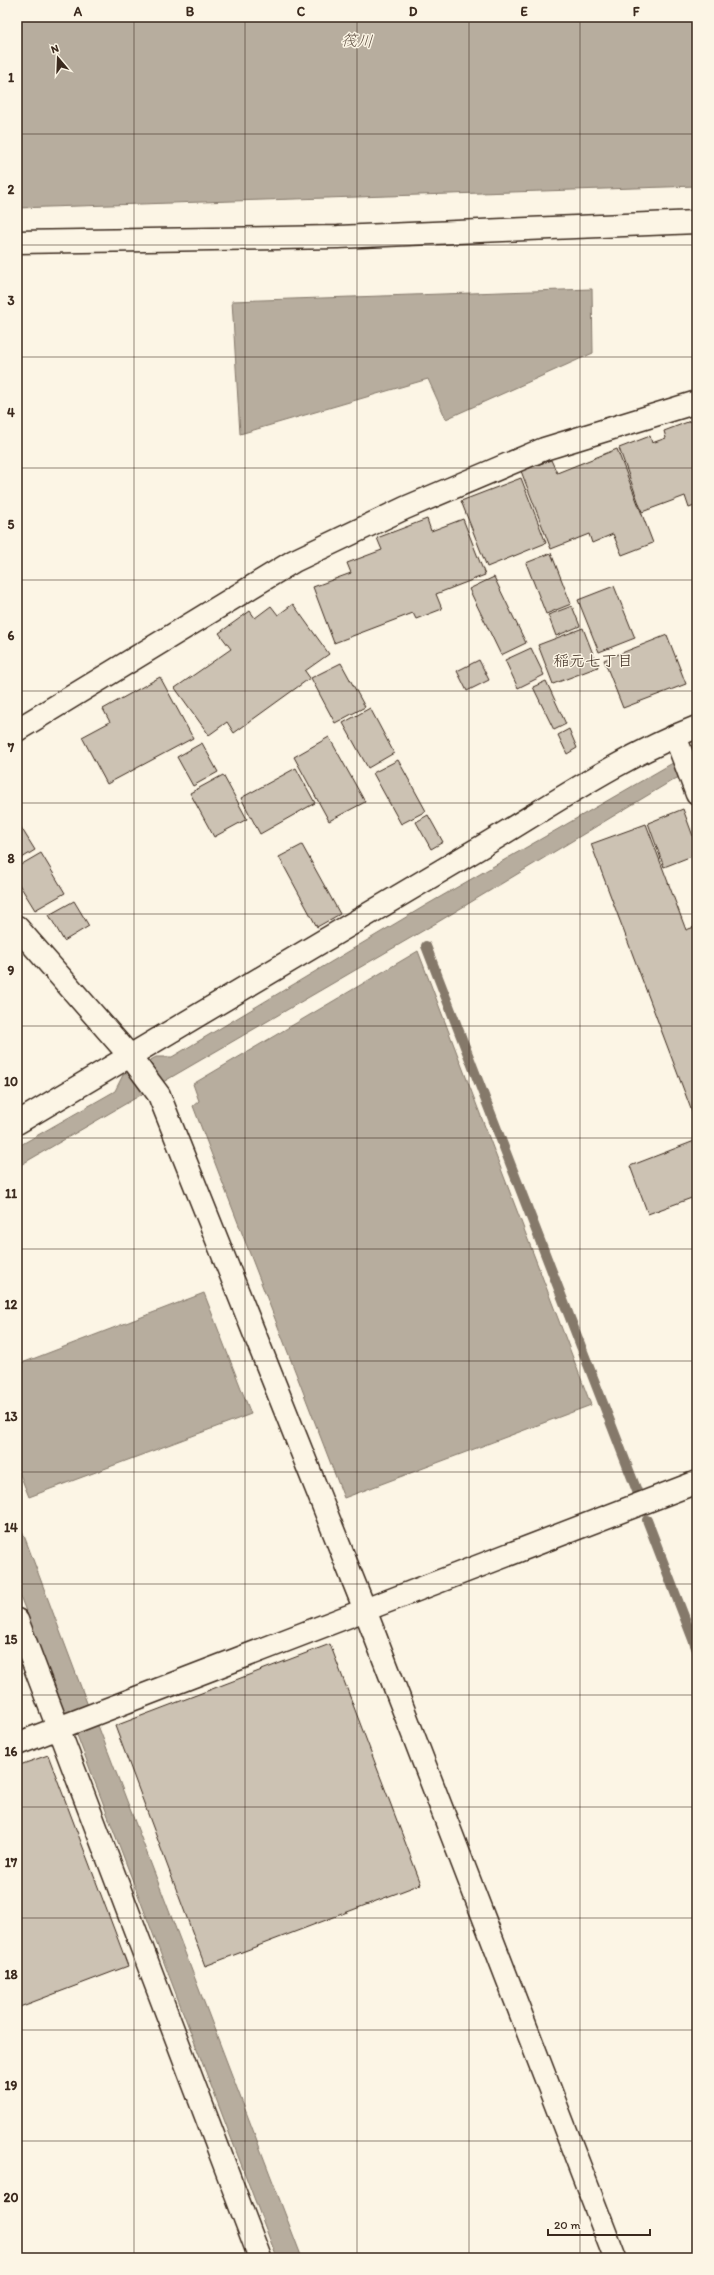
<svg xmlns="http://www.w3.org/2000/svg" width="714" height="2275" font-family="Itim,'Klee One',sans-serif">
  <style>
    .water { fill: #b7ad9e; stroke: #85796b }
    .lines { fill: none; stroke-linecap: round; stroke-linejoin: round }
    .stream { stroke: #85796b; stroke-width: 10 }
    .building { fill: #ccc2b3; stroke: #3b2a1e }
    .street-casing { stroke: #3b2a1e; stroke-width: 25 }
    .secondary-casing { stroke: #3b2a1e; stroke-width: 25 }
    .street { stroke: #fcf5e5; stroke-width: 22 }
    .secondary { stroke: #fcf5e5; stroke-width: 22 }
    .grid { fill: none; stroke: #3b2a1e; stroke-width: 1; stroke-opacity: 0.55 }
    .labels { text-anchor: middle; stroke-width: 3; stroke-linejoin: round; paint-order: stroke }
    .water-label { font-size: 16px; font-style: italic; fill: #605144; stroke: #fcf5e5 }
    .neighbourhood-label { font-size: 16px; fill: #3b2a1e; stroke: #fcf5e5 }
    .neatline { fill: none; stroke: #3b2a1e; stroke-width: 1.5 }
    .grid-label { font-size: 13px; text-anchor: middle; font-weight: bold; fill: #3b2a1e }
  </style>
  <rect width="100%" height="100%" fill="#fcf5e5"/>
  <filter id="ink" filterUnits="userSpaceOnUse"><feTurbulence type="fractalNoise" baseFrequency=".025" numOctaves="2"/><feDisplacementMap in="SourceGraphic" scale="8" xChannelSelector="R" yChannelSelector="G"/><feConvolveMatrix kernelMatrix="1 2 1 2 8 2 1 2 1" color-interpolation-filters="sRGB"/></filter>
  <g filter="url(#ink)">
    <g class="water">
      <polygon points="17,17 697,17 697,186 17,208"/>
      <polygon points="592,289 593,353 446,419 428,379 240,434 232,301"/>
      <polygon points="697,749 697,769 673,780 438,922 17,1167 17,1147 115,1091 123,1075 156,1057 172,1057 428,904"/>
      <polygon points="418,951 591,1405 344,1498 193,1106 199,1101 193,1084"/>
      <polygon points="204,1293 251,1414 29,1497 17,1467 17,1365"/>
      <polygon points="17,1517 87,1703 99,1728 302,2258 277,2258 77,1735 63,1708 17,1588"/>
    </g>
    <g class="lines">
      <g class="stream">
        <polyline points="426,946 637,1491"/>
        <polyline points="647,1520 697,1650"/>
      </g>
    </g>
    <g class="building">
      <polygon points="693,420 695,427 697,426 697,505 689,508 685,496 642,512 619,448 650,436 652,443 666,438 664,431"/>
      <polygon points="617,449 653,543 622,555 613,534 592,543 589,534 551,549 521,471 551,460 557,473"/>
      <polygon points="521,478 546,543 487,567 461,501"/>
      <polygon points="427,519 431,531 463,519 485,575 436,594 442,609 416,619 413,613 334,643 313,587 351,573 347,563 382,550 377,538"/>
      <polygon points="551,553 571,604 546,614 526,563"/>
      <polygon points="494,577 526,643 501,655 469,589"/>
      <polygon points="614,586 635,638 599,652 578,600"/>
      <polygon points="293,604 329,654 305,671 310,678 234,733 227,722 209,735 175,688 231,649 219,633 250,611 255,618 271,606 278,615"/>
      <polygon points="572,606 580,626 556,636 548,615"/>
      <polygon points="583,628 598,667 553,684 538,645"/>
      <polygon points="667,635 686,684 623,708 604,660"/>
      <polygon points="531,648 544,675 518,688 505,660"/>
      <polygon points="479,660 489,680 467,691 457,671"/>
      <polygon points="341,663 365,707 335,723 311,678"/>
      <polygon points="160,677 193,738 107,784 82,737 110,722 103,709"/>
      <polygon points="546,681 566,724 554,730 533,687"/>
      <polygon points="370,708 394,753 368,768 343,723"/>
      <polygon points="569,729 577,748 567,754 558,735"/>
      <polygon points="329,737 365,802 329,821 294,757"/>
      <polygon points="202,743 218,772 193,786 177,757"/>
      <polygon points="398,760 426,811 401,824 373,773"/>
      <polygon points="296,768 315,803 260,834 241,798"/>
      <polygon points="223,775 247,819 214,837 190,793"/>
      <polygon points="683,809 697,847 697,854 664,867 648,823"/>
      <polygon points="428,815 443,842 431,849 416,822"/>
      <polygon points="17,821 35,850 17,861"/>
      <polygon points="646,824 686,930 697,926 697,1125 591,844"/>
      <polygon points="302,845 340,914 317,927 279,857"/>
      <polygon points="41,853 65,893 35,910 17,881 17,867"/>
      <polygon points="74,901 89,926 64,941 49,915"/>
      <polygon points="697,1140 697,1196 648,1214 630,1166"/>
      <polygon points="330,1644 421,1884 205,1966 115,1726"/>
      <polygon points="48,1755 128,1966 17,2008 17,1766"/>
    </g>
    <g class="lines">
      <g class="street-casing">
        <g id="street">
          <polyline points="17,242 338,237 697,222"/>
          <polyline points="17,730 294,561 405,508 544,449 697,402"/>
          <polyline points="675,736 697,794"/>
          <path d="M17,1123C170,1032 323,941 476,850C547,808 620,757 697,727"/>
          <polyline points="17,1620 260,2258"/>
          <polyline points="17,1744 697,1482"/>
        </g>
      </g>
      <g class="secondary-casing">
        <polyline id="secondary" points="17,927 130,1056 159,1095 365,1610 615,2258"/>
      </g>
      <use href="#street" class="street"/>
      <use href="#secondary" class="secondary"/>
    </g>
  </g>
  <path class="grid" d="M134,17V2258M245,17V2258M357,17V2258M469,17V2258M580,17V2258M17,134H697M17,245H697M17,357H697M17,468H697M17,580H697M17,691H697M17,803H697M17,914H697M17,1026H697M17,1138H697M17,1249H697M17,1361H697M17,1472H697M17,1584H697M17,1695H697M17,1807H697M17,1918H697M17,2030H697M17,2141H697"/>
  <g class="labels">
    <g class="water-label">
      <text transform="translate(357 40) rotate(3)" y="6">筏川</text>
    </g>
    <g class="neighbourhood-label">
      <text x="593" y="666">稲元七丁目</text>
    </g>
  </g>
  <rect width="714" height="2275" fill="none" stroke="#fcf5e5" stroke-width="44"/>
  <g transform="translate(58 58) rotate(341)" stroke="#fcf5e5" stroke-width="3" paint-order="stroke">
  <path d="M0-3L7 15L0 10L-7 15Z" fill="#3b2a1e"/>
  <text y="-6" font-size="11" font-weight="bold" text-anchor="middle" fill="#3b2a1e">N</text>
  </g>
  <path d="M548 2229v6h102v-6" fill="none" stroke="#3b2a1e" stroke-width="2"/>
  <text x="554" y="2229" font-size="12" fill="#3b2a1e" stroke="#fcf5e5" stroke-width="3" paint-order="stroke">20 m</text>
  <rect x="22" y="22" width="670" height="2231" class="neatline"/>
  <g class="grid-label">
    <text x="78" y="16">A</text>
    <text x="190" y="16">B</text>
    <text x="301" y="16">C</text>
    <text x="413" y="16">D</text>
    <text x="524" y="16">E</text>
    <text x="636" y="16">F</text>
    <text x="11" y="82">1</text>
    <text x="11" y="194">2</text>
    <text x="11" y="305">3</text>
    <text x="11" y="417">4</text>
    <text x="11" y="529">5</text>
    <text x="11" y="640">6</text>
    <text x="11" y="752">7</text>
    <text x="11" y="863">8</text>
    <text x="11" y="975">9</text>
    <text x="11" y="1086">10</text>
    <text x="11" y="1198">11</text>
    <text x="11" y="1309">12</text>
    <text x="11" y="1421">13</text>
    <text x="11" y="1532">14</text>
    <text x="11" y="1644">15</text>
    <text x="11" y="1756">16</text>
    <text x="11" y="1867">17</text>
    <text x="11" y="1979">18</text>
    <text x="11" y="2090">19</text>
    <text x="11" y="2202">20</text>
  </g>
</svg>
